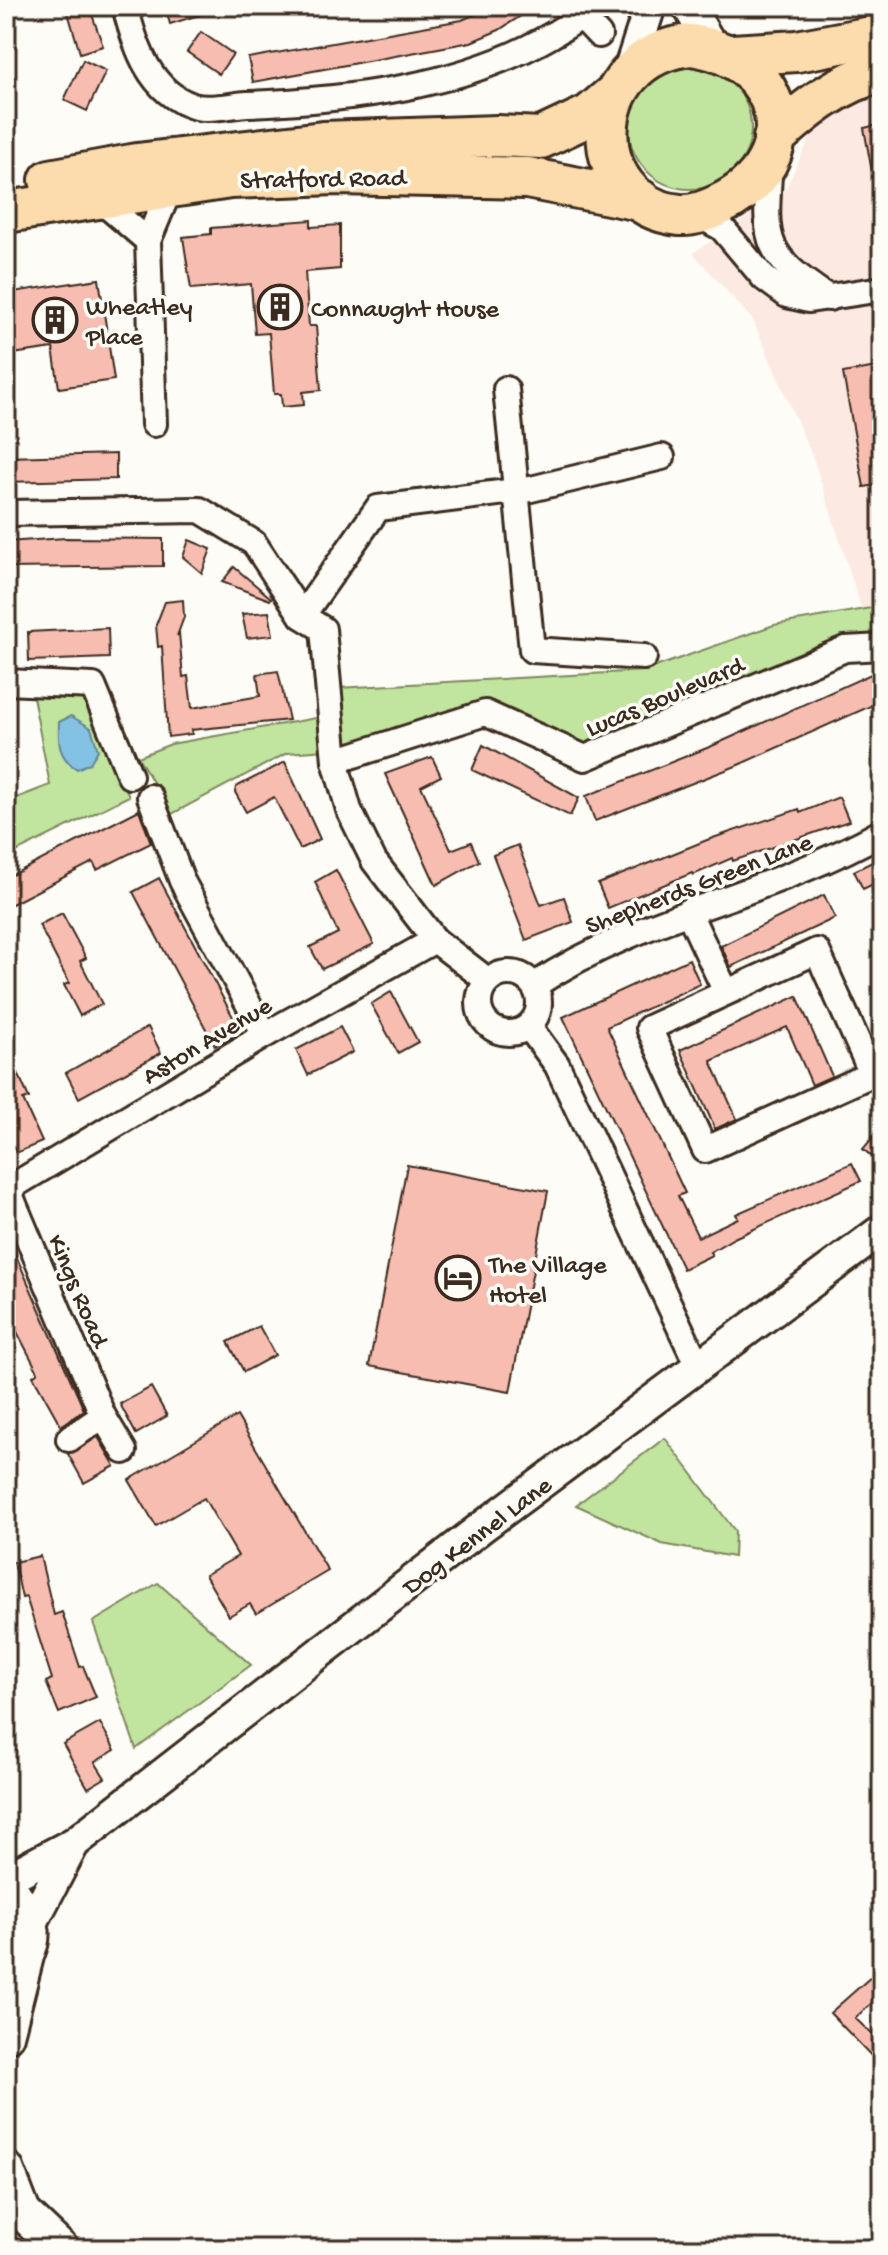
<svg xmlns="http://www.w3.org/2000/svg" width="888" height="2255" font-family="'Gochi Hand',sans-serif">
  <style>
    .built { fill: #fce9e2 }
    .green { fill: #c1e49e; stroke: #7e875e; stroke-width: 2 }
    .water { fill: #84c2e4; stroke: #678595; stroke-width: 2 }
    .building { fill: #f8bdb1; stroke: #3b2a1e; stroke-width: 2 }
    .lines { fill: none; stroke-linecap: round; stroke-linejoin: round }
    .minor-casing { stroke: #3b2a1e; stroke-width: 30 }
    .tertiary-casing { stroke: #3b2a1e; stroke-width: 36 }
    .secondary-casing { stroke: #3b2a1e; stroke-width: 40 }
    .trunk-casing { stroke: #3b2a1e; stroke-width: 46 }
    .minor { stroke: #fdfcf7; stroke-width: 24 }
    .tertiary { stroke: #fdfcf7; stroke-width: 30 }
    .secondary { stroke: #fdfcf7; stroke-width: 34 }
    .trunk { stroke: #fcdcac; stroke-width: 40 }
    .labels { text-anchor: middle; stroke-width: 7; stroke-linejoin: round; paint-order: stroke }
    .street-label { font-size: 26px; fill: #3b2a1e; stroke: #fdfcf7 }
    .poi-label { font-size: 26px; fill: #3b2a1e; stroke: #fdfcf7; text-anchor: start }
  </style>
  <rect width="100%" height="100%" fill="#fdfcf7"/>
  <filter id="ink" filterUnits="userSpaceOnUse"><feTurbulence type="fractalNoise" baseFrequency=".0125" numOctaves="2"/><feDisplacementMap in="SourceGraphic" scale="16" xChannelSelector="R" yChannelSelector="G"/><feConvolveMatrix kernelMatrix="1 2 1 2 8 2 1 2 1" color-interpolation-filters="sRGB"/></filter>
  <g filter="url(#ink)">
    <polygon class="built" points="882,89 882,607 862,610 814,460 753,320 693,253 783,194 815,127"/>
    <g class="green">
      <circle cx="690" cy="128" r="61"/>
      <polygon points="882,606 882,649 584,747 486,706 344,750 338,688 644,671 774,625"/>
      <polygon points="86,694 129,796 6,857 6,802 50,785 33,697"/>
      <polygon points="322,717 326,750 287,753 172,814 138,757 171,744"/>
      <polygon points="665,1438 735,1531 734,1557 662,1544 576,1505"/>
      <polygon points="158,1583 251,1665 136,1749 93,1622"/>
    </g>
    <path class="water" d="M71,716L91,728L98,750L90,763L77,769C58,757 58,743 59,722Z"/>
    <g class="building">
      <polygon points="66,6 89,6 103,46 80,53"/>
      <polygon points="165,6 215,6 215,10 170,24"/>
      <polygon points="494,6 536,6 499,30 471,42 253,82 248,58 462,20"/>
      <polygon points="201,32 233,54 219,74 187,52"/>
      <polygon points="83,60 106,71 87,111 64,100"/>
      <polygon points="882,124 882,182 874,183 864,128"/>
      <polygon points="311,220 311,227 340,225 340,269 305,272 309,326 316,326 321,390 303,392 304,405 282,407 281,394 274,394 269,333 255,334 251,284 191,289 183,237 211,234 211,228"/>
      <polygon points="99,279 114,380 59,388 53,348 6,355 6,293"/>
      <polygon points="882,366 882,484 864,487 843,373"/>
      <polygon points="116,454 116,479 6,482 6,457"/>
      <polygon points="66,538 163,539 163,566 6,568 6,542"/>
      <polygon points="189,540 211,549 202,573 183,557"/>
      <polygon points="234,567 271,598 270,600 222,582"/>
      <polygon points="183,600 184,617 177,636 179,633 183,677 188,676 192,708 260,696 257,674 278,671 289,720 191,730 192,734 168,737 162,646 158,647 156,625 165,602"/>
      <polygon points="269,612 273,635 247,638 242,614"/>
      <polygon points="108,628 109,658 29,661 28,632"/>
      <polygon points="873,673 882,701 736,766 595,821 586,796 712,746"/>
      <polygon points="483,745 579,798 570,816 472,770"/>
      <polygon points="432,757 441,776 421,786 451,850 471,842 479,861 436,885 385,774"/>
      <polygon points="285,762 320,839 300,849 274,797 246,812 235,792 236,787"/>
      <polygon points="839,797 849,821 733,861 732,858 693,875 692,873 608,908 598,884 707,840 799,809 800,813"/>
      <polygon points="139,810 151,843 97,870 93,862 6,907 6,878"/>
      <polygon points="518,845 541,905 564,897 573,922 526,940 493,855"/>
      <polygon points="882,857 882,880 863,889 854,871"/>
      <polygon points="336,870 374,944 322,969 310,947 338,933 315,882"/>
      <polygon points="159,878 241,1032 215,1046 133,892"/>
      <polygon points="824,895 835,918 731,967 721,946"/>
      <polygon points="62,913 86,958 80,961 102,1004 80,1016 64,985 69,983 39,925"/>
      <polygon points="689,959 700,984 607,1027 685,1193 678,1196 698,1237 738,1218 736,1214 852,1163 861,1181 734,1238 710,1252 712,1255 683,1269 563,1017"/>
      <polygon points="391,992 418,1042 398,1053 371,1004"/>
      <polygon points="797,996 832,1076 812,1085 787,1027 711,1061 737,1119 715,1129 680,1050"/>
      <polygon points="148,1027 161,1053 79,1098 66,1073"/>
      <polygon points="340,1027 353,1052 308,1075 296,1050"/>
      <polygon points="6,1046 29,1098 23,1100 42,1142 16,1153 6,1131"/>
      <polygon points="882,1126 882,1165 863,1149"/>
      <polygon points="407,1165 548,1191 510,1392 369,1366"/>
      <polygon points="6,1233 84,1410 61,1426 33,1376 38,1372 6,1311"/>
      <polygon points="259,1326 275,1355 244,1372 228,1342"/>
      <polygon points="151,1387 167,1416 136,1434 120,1404"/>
      <polygon points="237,1416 328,1571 256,1614 250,1604 229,1616 205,1575 238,1556 204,1498 156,1526 129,1480"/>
      <polygon points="98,1437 115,1466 84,1483 68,1454"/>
      <polygon points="40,1556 54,1615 62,1612 80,1667 83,1666 96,1697 59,1713 46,1682 52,1679 26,1597 22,1598 14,1562"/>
      <polygon points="100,1723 115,1750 95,1762 105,1778 88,1788 63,1744"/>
      <polygon points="882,1967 882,1994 855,2018 882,2044 882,2067 830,2013"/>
    </g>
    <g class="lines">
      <g class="minor-casing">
        <g id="minor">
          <path d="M125,6C135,46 150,92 193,106C208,111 232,105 247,104C350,100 462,87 552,35C566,26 580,20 590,6"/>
          <polyline points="582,17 599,35"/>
          <path d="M770,160C765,239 759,252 829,298"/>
          <polyline points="99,199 148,241"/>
          <polyline points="694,213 722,228 764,278 787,295 809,300 882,289"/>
          <polyline points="506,389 532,650 644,657"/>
          <polyline points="154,424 148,241 170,188"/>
          <polyline points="6,513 200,510 254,543 302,616 323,629 335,761 349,810 374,861 435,940 487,980"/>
          <polyline points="302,616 378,508 531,489 662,457"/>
          <polyline points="6,682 93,686 130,776"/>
          <polyline points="335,761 485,713 585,758 845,649 882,647"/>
          <polyline points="150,797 182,881 265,1035"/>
          <polyline points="688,911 726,992"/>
          <polygon points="817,951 872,1074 705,1150 649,1028"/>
          <circle cx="509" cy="1003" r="30"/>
          <path d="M535,985C642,914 771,895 882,832"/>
          <polyline points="529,1027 557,1065 698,1366"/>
          <polyline points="6,1185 103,1416 124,1451"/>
          <polyline points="8,1189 265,1035 435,940"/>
          <polyline points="69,1439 103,1416"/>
        </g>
      </g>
      <g class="tertiary-casing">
        <g id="tertiary">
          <polyline points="688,6 713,48"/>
          <polyline points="629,71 650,6"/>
          <polyline points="6,1879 74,1843 482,1527 882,1230"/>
          <polyline points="32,1923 74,1843"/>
        </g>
      </g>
      <g class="secondary-casing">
        <g id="secondary">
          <path d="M6,1890C36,1910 44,1952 6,1971"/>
          <polyline points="6,2035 27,1952"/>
          <polyline points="6,2169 23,2213"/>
          <polyline points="6,2203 23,2213 61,2249"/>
        </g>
      </g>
      <g class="trunk-casing">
        <g id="trunk">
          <path d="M691,45C787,58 808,161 721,204C709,210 693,216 680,215C582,206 581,56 691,45Z"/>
          <polyline points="732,55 797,51 882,35"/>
          <path d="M774,138C807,108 838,83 882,71"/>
          <polyline points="50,180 137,164 323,142 497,136 541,138 590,115 617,92"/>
          <polyline points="6,212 230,178 335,174 527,178 640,200"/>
        </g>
      </g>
      <use href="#minor" class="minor"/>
      <use href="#tertiary" class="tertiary"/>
      <use href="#secondary" class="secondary"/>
      <use href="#trunk" class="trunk"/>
    </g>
  </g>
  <defs>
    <g id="building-ring" transform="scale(2.3)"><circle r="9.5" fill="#fdfcf7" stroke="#3b2a1e" stroke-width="1.5"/><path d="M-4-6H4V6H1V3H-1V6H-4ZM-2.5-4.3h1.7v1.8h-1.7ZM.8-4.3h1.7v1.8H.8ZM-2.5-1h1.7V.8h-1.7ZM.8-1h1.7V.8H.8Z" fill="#3b2a1e"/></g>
    <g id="hotel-ring" transform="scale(2.3)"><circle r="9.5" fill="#fdfcf7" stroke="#3b2a1e" stroke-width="1.5"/><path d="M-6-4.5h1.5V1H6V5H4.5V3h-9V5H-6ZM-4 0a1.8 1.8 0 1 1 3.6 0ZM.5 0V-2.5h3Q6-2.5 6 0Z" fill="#3b2a1e"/></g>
  </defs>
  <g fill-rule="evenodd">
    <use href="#building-ring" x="280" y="307"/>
    <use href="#building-ring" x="55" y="320"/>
    <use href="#hotel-ring" x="458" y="1278"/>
  </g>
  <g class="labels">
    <g class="street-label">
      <text transform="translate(323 177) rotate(-1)" y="9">Stratford Road</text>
      <text transform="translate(664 695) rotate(-23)" y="9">Lucas Boulevard</text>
      <text transform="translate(698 882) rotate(-21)" y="9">Shepherds Green Lane</text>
      <text transform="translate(206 1039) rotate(-31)" y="9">Aston Avenue</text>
      <text transform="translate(80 1290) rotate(67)" y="9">Kings Road</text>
      <text transform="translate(476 1534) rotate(-37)" y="9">Dog Kennel Lane</text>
    </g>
    <g class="poi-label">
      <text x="86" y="314">Wheatley<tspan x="86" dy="30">Place</tspan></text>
      <text x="311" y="316">Connaught House</text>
      <text x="489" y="1272">The Village<tspan x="489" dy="30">Hotel</tspan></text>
    </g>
  </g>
  <rect width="888" height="2255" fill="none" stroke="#fdfcf7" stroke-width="32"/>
  <rect x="16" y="16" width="856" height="2223" fill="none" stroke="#3b2a1e" stroke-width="3" filter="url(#ink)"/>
</svg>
